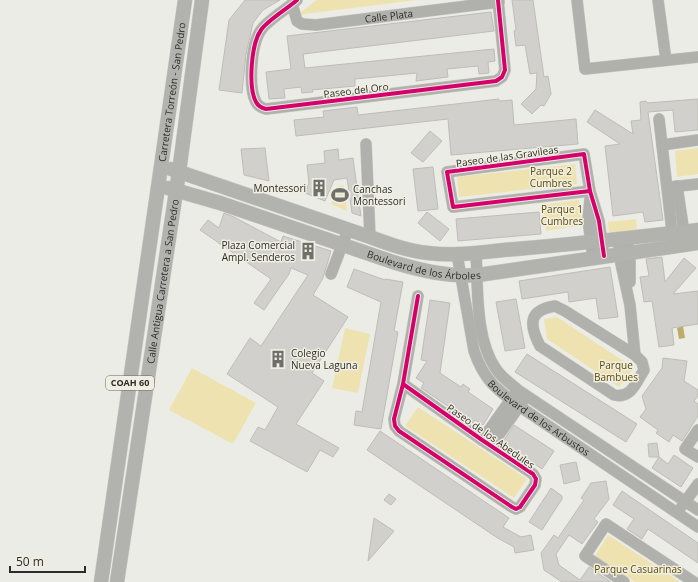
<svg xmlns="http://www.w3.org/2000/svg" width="698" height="582" font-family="'Open Sans',sans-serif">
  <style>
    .green { fill: #eee3b0 }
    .water { fill: #bcad6b }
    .building { fill: #d1d0cc; stroke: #bebeb9 }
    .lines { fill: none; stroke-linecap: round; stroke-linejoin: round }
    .minor-casing { stroke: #c9c9c5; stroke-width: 12 }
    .major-casing { stroke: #c9c9c5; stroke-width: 15 }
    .minor { stroke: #b0b0ad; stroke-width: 11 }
    .major { stroke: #b2b2af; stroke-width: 14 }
    .cycleway-casing { stroke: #f0eee2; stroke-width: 6 }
    .cycleway { stroke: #d6006c; stroke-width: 4 }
    .labels { text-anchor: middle; stroke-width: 3; stroke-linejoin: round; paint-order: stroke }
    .shield { fill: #f0eee2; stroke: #686660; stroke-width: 1 }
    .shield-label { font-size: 9px; font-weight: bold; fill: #2d2c28 }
    .street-label { font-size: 10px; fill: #2d2c28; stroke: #f0eee2 }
    .park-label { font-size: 10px; fill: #5c4d02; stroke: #f0eee2 }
    .poi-label { font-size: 10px; fill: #2d2c28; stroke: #f0eee2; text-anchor: end }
  </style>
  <rect width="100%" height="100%" fill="#ecece6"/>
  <g class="green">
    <polygon points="317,0 417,0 297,15"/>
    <polygon points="698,148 698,174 677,177 675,151"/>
    <polygon points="575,164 577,184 459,197 457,177"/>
    <polygon points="344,185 347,211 331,204 338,186"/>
    <polygon points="579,200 582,225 546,231 542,205"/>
    <polygon points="636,219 637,231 609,234 608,222"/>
    <polygon points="557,317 634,368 619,387 547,339 544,319"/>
    <polygon points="345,328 370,334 358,393 332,388"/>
    <polygon points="192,368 256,403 233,444 169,410"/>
    <polygon points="418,407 527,479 514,498 405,426"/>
    <polygon points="608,535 680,582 635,582 595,556"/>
  </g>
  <polygon class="water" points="683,326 685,338 679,339 677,328"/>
  <g class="building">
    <polygon points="245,0 280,0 263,10 253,23 246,54 242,93 219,90 229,20"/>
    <polygon points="512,0 533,0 544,77 548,76 551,94 544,106 541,105 532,114 521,104 536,89 537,73 530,74 525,45 516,46 514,31 516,30"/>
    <polygon points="491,12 494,31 303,54 305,68 494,49 495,61 488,62 489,73 479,74 478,66 447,69 448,77 416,81 417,73 355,79 355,86 312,90 313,92 302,93 301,87 284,89 285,98 269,99 266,72 291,69 287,36"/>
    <polygon points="499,99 499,101 512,100 514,125 576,119 578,144 451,155 448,119 296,136 294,120 324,117 323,111 357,107 358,115"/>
    <polygon points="698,99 698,130 675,132 673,110 648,112 663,220 645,222 643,212 613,216 605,146 620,144 587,122 595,110 633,134 631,121 641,120 640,102 646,101 647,103"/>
    <polygon points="430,131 442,141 423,162 411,153"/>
    <polygon points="265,148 269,181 244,175 241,149"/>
    <polygon points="338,149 339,160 353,158 361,216 352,213 347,178 334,180 325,201 305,193 309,183 307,165 325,163 324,151"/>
    <polygon points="433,167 438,209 418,211 413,169"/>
    <polygon points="427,212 449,229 440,241 418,223"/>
    <polygon points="539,212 541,234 458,241 456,219"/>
    <polygon points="224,213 234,217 281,242 283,236 331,251 323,278 313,295 348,317 312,373 324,381 296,424 339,448 333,457 320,450 307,472 250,441 258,427 265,430 278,407 227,374 250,338 261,346 308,275 291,268 289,274 264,310 254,303 271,279 200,230 208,220 219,228"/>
    <polygon points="662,257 665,282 684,258 696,268 673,294 698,291 698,324 672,328 674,345 659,347 652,301 644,302 640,277 649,276 646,259"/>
    <polygon points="610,267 618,317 599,319 596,298 569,302 568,292 522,299 519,281"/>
    <polygon points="354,269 385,280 385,279 403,282 394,331 398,332 381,429 354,425 356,411 362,412 381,302 347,287"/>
    <polygon points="516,299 525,348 505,351 496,302"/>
    <polygon points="430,300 450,303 440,373 461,387 463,384 470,389 468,392 493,409 483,425 475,420 473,423 421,388 424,383 416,378 427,361 421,360"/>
    <polygon points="527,354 637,424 626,442 515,372"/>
    <polygon points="663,358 687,361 684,381 698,390 698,396 694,401 698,404 698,416 682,441 673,435 669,442 656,433 658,430 640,417 646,409 642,396 662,368"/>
    <polygon points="514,425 554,451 542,469 502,443"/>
    <polygon points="380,431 509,518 503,527 521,537 531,535 534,550 515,553 514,547 496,537 367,450"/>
    <polygon points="657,443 659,457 649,457 648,444"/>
    <polygon points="674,455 693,468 681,487 652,468 659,457 668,464"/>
    <polygon points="576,462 580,480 564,484 560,465"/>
    <polygon points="606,481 609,499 594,519 598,522 582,544 569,535 556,554 559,565 580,580 589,567 611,582 562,582 544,570 541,553 554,535 558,538 584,500 581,498 591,483"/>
    <polygon points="551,488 562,496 562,499 542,530 529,522"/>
    <polygon points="622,491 698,543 698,563 648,529 642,539 627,529 634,519 613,505"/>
    <polygon points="389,494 396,499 391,505 384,500"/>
    <polygon points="374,518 394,531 368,561"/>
  </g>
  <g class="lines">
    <g class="minor-casing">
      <g id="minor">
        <path d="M297,0C287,9 268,20 261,30C251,44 248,87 256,102C258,106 262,108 266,109L496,81L502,77L505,70L498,0"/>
        <polyline points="577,0 585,69 698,57"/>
        <polyline points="658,0 666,60"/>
        <path id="s1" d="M292,4L297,21L302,24L316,25L499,2"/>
        <polyline points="659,119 673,240"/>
        <polyline points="366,144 370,237"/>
        <polyline points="662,145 698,140"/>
        <polyline points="677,186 685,239"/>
        <polyline points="671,187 698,184"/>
        <polyline points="590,191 453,207 447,172 584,154 590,191 599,221 604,256"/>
        <polyline points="590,199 588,220 593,258"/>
        <polyline points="627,239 630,262 630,282"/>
        <polyline points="619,246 621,264 630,305 635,355"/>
        <path d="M476,252C478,288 475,339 496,369C501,377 510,383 518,390L698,510"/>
        <path id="s2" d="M457,254L474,351C484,380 496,389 519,406L698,527"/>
        <polyline points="331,274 348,230"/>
        <path d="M555,306L565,311L635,355L642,362L644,370C636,383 631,399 614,395L540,346C529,325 528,310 555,306Z"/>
        <polyline points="403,384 482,440 533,474 536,479 535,485 520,507 516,509 512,507 399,431 395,426 394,419 403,384 418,296"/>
        <polyline points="698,430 685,449 698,457"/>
        <polyline points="482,440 514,395"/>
        <polyline points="491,446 523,401"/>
        <polyline points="682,506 698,484"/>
        <polyline points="624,582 585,556 606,524 694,582"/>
      </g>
    </g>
    <g class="major-casing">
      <g id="major">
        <path d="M171,169L370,237C389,244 408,251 428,253C457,257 487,251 516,249C577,244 637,237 698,230"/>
        <path id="s3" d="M168,188L220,203L396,263C423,271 449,277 478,275L698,243"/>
        <path id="s4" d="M101,582L185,0"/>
        <path id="s5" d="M117,582L179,172L202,0"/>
      </g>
    </g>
    <use href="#minor" class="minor"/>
    <use href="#major" class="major"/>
    <g class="cycleway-casing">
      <g id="cycleway">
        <path d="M297,0C287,9 268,20 261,30C251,44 248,87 256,102C258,106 262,108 266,109L496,81L502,77L505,70L498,0"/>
        <polyline points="590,191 453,207 447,172 584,154 590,191 599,221 604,256"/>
        <polyline points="403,384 482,440 533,474 536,479 535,485 520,507 516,509 512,507 399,431 395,426 394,419 403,384 418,296"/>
      </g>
    </g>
    <use href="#cycleway" class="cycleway"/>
  </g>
  <defs>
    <g id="building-bare" transform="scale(1.38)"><path d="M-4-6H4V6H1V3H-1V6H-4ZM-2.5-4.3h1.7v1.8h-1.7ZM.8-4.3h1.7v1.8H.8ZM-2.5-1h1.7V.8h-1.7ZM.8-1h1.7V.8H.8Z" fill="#706f6a" stroke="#f0eee2" stroke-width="2.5" paint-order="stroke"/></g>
    <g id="stadium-bare" transform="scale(1.38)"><path d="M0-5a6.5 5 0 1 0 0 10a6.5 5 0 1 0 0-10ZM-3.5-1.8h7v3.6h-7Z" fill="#706f6a" stroke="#f0eee2" stroke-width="2.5" paint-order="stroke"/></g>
  </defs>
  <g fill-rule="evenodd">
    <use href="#building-bare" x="319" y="188"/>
    <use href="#stadium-bare" x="340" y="195"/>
    <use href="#building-bare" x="308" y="251"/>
    <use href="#building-bare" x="278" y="359"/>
  </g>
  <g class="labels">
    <rect class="shield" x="106" y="376" width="48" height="14" rx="3"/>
    <g class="shield-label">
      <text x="130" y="386">COAH 60</text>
    </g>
    <g class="street-label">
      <text dy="4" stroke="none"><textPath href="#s1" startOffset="111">Calle Plata</textPath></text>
      <text transform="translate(356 90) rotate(-7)" y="4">Paseo del Oro</text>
      <text dy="4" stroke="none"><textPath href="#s4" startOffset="495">Carretera Torreón - San Pedro</textPath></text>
      <text transform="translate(507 156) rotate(-8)" y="4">Paseo de las Gravileas</text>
      <text dy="4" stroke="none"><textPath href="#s3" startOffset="268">Boulevard de los Árboles</textPath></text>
      <text dy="4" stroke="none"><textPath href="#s5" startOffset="304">Calle Antigua Carretera a San Pedro</textPath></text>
      <text dy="4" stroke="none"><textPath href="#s2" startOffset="194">Boulevard de los Arbustos</textPath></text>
      <text transform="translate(491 436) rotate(35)" y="4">Paseo de los Abedules</text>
    </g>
    <g class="park-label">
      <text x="551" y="175">Parque 2<tspan x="551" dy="12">Cumbres</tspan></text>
      <text x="562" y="213">Parque 1<tspan x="562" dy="12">Cumbres</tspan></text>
      <text x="616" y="369">Parque<tspan x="616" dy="12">Bambues</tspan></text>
      <text x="638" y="573">Parque Casuarinas</text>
    </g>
    <g class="poi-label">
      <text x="306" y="192">Montessori</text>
      <text x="353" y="193" text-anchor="start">Canchas<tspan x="353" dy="12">Montessori</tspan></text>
      <text x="295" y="249">Plaza Comercial<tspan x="295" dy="12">Ampl. Senderos</tspan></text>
      <text x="291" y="357" text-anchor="start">Colegio<tspan x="291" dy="12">Nueva Laguna</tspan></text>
    </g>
  </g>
  <path d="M10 566v6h75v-6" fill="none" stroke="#2d2c28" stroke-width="2"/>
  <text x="16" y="566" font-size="12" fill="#2d2c28" stroke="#f0eee2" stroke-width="3" paint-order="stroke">50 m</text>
</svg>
